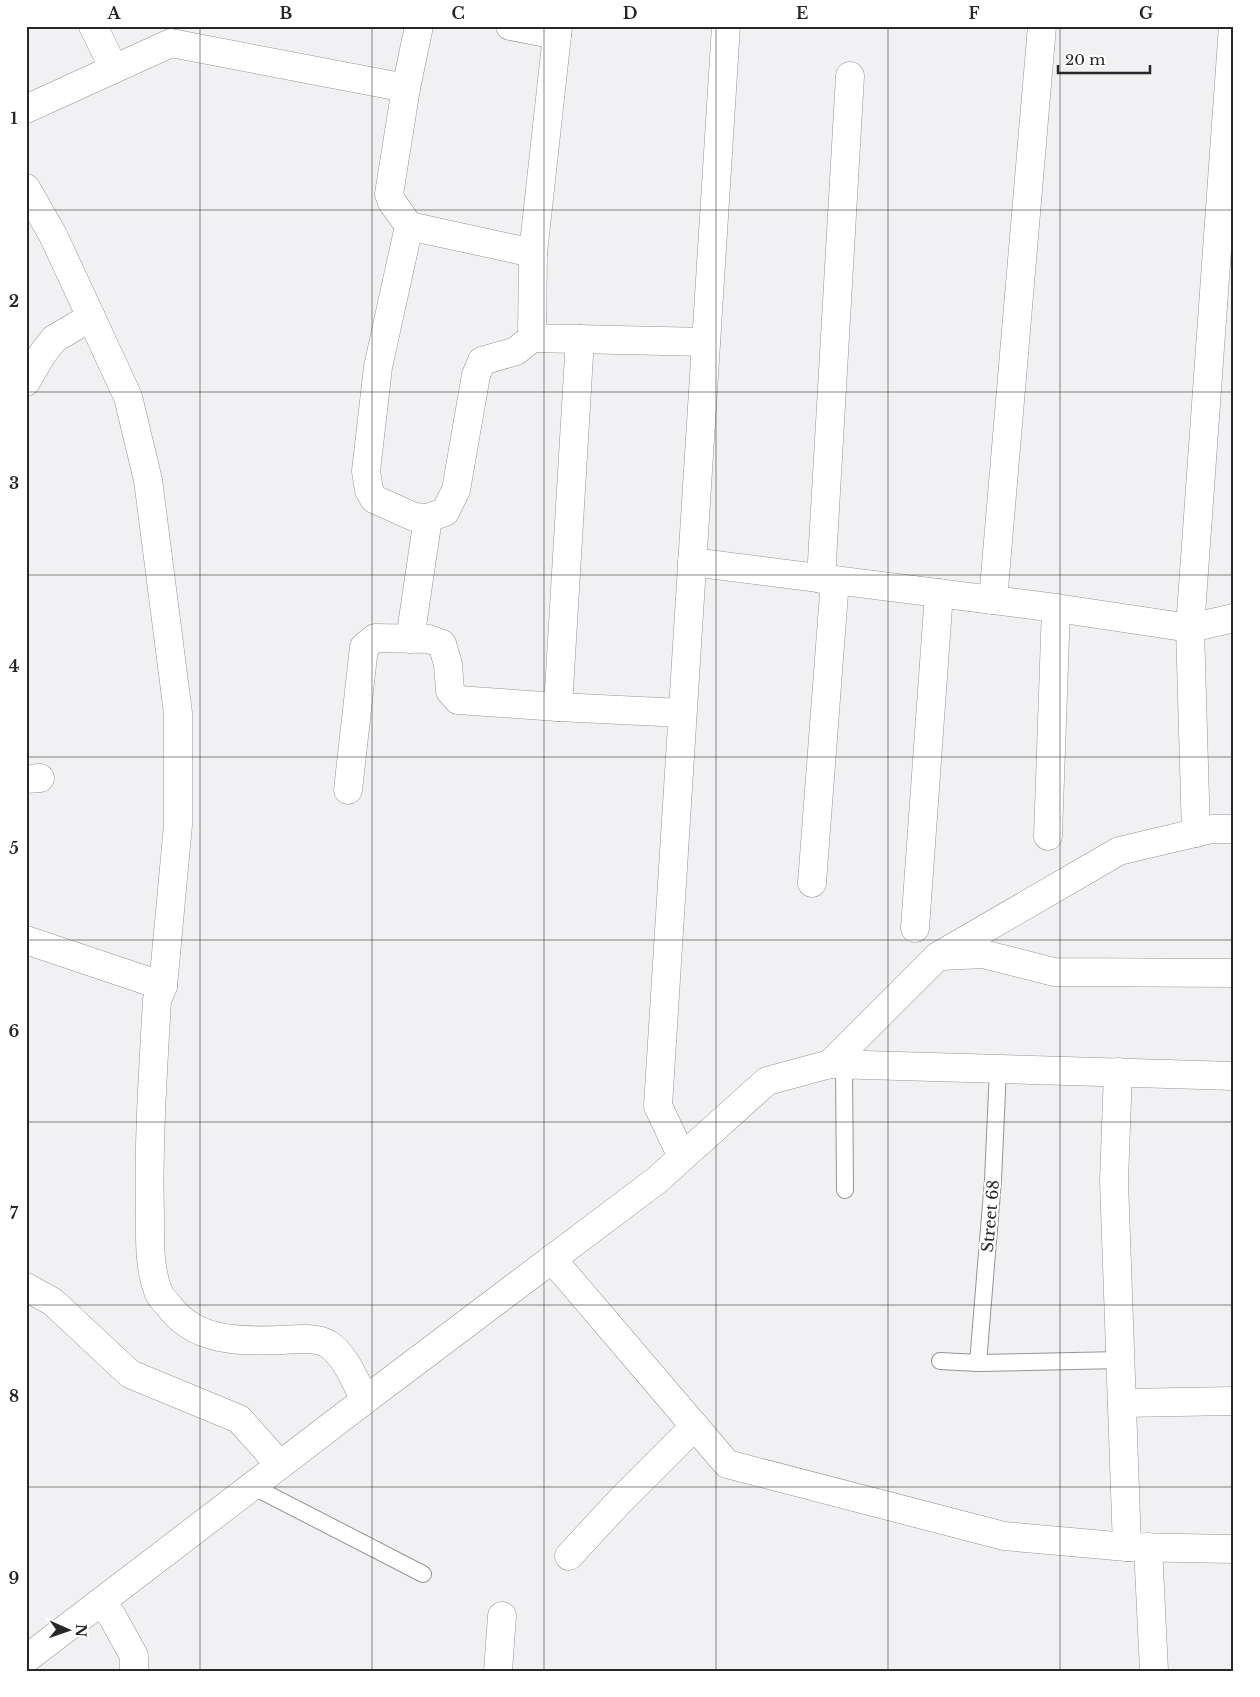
<svg xmlns="http://www.w3.org/2000/svg" width="1260" height="1697" font-family="'Libre Baskerville',serif">
  <style>
    .lines { fill: none; stroke-linecap: round; stroke-linejoin: round }
    .service-casing { stroke: #959597; stroke-width: 18 }
    .minor-casing { stroke: #959597; stroke-width: 29 }
    .tertiary-casing { stroke: #959597; stroke-width: 29 }
    .service { stroke: #fff; stroke-width: 16 }
    .minor { stroke: #fff; stroke-width: 28 }
    .tertiary { stroke: #fff; stroke-width: 28 }
    .grid { fill: none; stroke: #272727; stroke-width: 1; stroke-opacity: 0.55 }
    .labels { text-anchor: middle; stroke-width: 4.5; stroke-linejoin: round; paint-order: stroke }
    .street-label { font-size: 16px; fill: #272727; stroke: #fff }
    .neatline { fill: none; stroke: #272727; stroke-width: 2 }
    .grid-label { font-size: 16px; text-anchor: middle; font-weight: bold; fill: #272727 }
  </style>
  <rect width="100%" height="100%" fill="#f1f1f3"/>
  <g class="lines">
    <g class="service-casing">
      <g id="service">
        <polyline points="844,1065 845,1190"/>
        <polyline points="940,1361 978,1363 1120,1360"/>
        <polyline points="978,1363 993,1180 998,1069"/>
        <polyline points="252,1486 423,1574"/>
      </g>
    </g>
    <g class="minor-casing">
      <g id="minor">
        <polyline points="93,26 114,69"/>
        <polyline points="510,26 557,35"/>
        <polyline points="1233,26 1190,628 1234,618"/>
        <polyline points="406,88 419,26"/>
        <polyline points="26,109 171,43 406,88 389,194 392,202 409,226 533,253 558,26"/>
        <path d="M26,188L53,235L128,397L148,480L178,713V825L163,986L157,1000C153,1072 148,1144 150,1216C150,1241 149,1267 158,1291C160,1296 165,1302 169,1306C196,1343 242,1341 283,1340C296,1339 316,1337 328,1344C346,1356 355,1381 365,1400"/>
        <polyline points="409,226 378,367 366,471 369,490 374,499 414,517 428,518 445,512 456,490 476,375 482,361 516,351 532,338"/>
        <polyline points="533,253 532,338 706,342"/>
        <polyline points="580,339 558,707 682,713"/>
        <polyline points="26,382 43,353 54,339 91,317"/>
        <polyline points="692,562 1056,608 1048,836"/>
        <polyline points="821,579 850,76"/>
        <polyline points="993,600 1042,26"/>
        <polyline points="1056,608 1190,628 1196,833"/>
        <polyline points="410,639 428,518"/>
        <polyline points="26,779 40,778"/>
        <polyline points="348,790 364,647 375,638 429,639 442,644 448,664 450,691 458,700 558,707"/>
        <polyline points="812,883 835,580"/>
        <polyline points="915,928 939,593"/>
        <polyline points="26,940 163,986"/>
        <polyline points="943,956 983,954 1054,972 1234,973"/>
        <polyline points="830,1064 938,956 1119,851 1212,829 1234,829"/>
        <polyline points="1118,1072 1114,1181 1127,1547 1234,1549"/>
        <polyline points="682,1157 658,1106 726,26"/>
        <polyline points="552,1259 727,1464 1004,1536 1127,1547"/>
        <polyline points="26,1287 53,1302 130,1374 239,1419 280,1465"/>
        <polyline points="1122,1403 1234,1401"/>
        <polyline points="1148,1547 1154,1671"/>
        <polyline points="569,1556 619,1502 695,1426"/>
        <polyline points="101,1602 112,1616 134,1656 134,1671"/>
        <polyline points="498,1671 502,1616"/>
      </g>
    </g>
    <g class="tertiary-casing">
      <polyline id="tertiary" points="26,1659 365,1400 657,1180 767,1081 830,1064 1234,1076"/>
    </g>
    <use href="#service" class="service"/>
    <use href="#minor" class="minor"/>
    <use href="#tertiary" class="tertiary"/>
  </g>
  <path class="grid" d="M200,26V1671M372,26V1671M544,26V1671M716,26V1671M888,26V1671M1060,26V1671M26,210H1234M26,392H1234M26,575H1234M26,757H1234M26,940H1234M26,1122H1234M26,1305H1234M26,1487H1234"/>
  <g class="labels">
    <g class="street-label">
      <text transform="translate(990 1216) rotate(-85)" y="6">Street 68</text>
    </g>
  </g>
  <rect width="1260" height="1697" fill="none" stroke="#ffffff" stroke-width="55"/>
  <g transform="translate(68 1630) rotate(92)" stroke="#ffffff" stroke-width="4" paint-order="stroke">
  <path d="M0-4L9 19L0 12L-9 19Z" fill="#272727"/>
  <text y="-8" font-size="14" font-weight="bold" text-anchor="middle" fill="#272727">N</text>
  </g>
  <path d="M1058 65v8h92v-8" fill="none" stroke="#272727" stroke-width="2.5"/>
  <text x="1065" y="65" font-size="15" fill="#272727" stroke="#ffffff" stroke-width="4" paint-order="stroke">20 m</text>
  <rect x="28" y="28" width="1204" height="1642" class="neatline"/>
  <g class="grid-label">
    <text x="114" y="19">A</text>
    <text x="286" y="19">B</text>
    <text x="458" y="19">C</text>
    <text x="630" y="19">D</text>
    <text x="802" y="19">E</text>
    <text x="974" y="19">F</text>
    <text x="1146" y="19">G</text>
    <text x="14" y="124">1</text>
    <text x="14" y="307">2</text>
    <text x="14" y="489">3</text>
    <text x="14" y="672">4</text>
    <text x="14" y="854">5</text>
    <text x="14" y="1037">6</text>
    <text x="14" y="1219">7</text>
    <text x="14" y="1402">8</text>
    <text x="14" y="1584">9</text>
  </g>
</svg>
